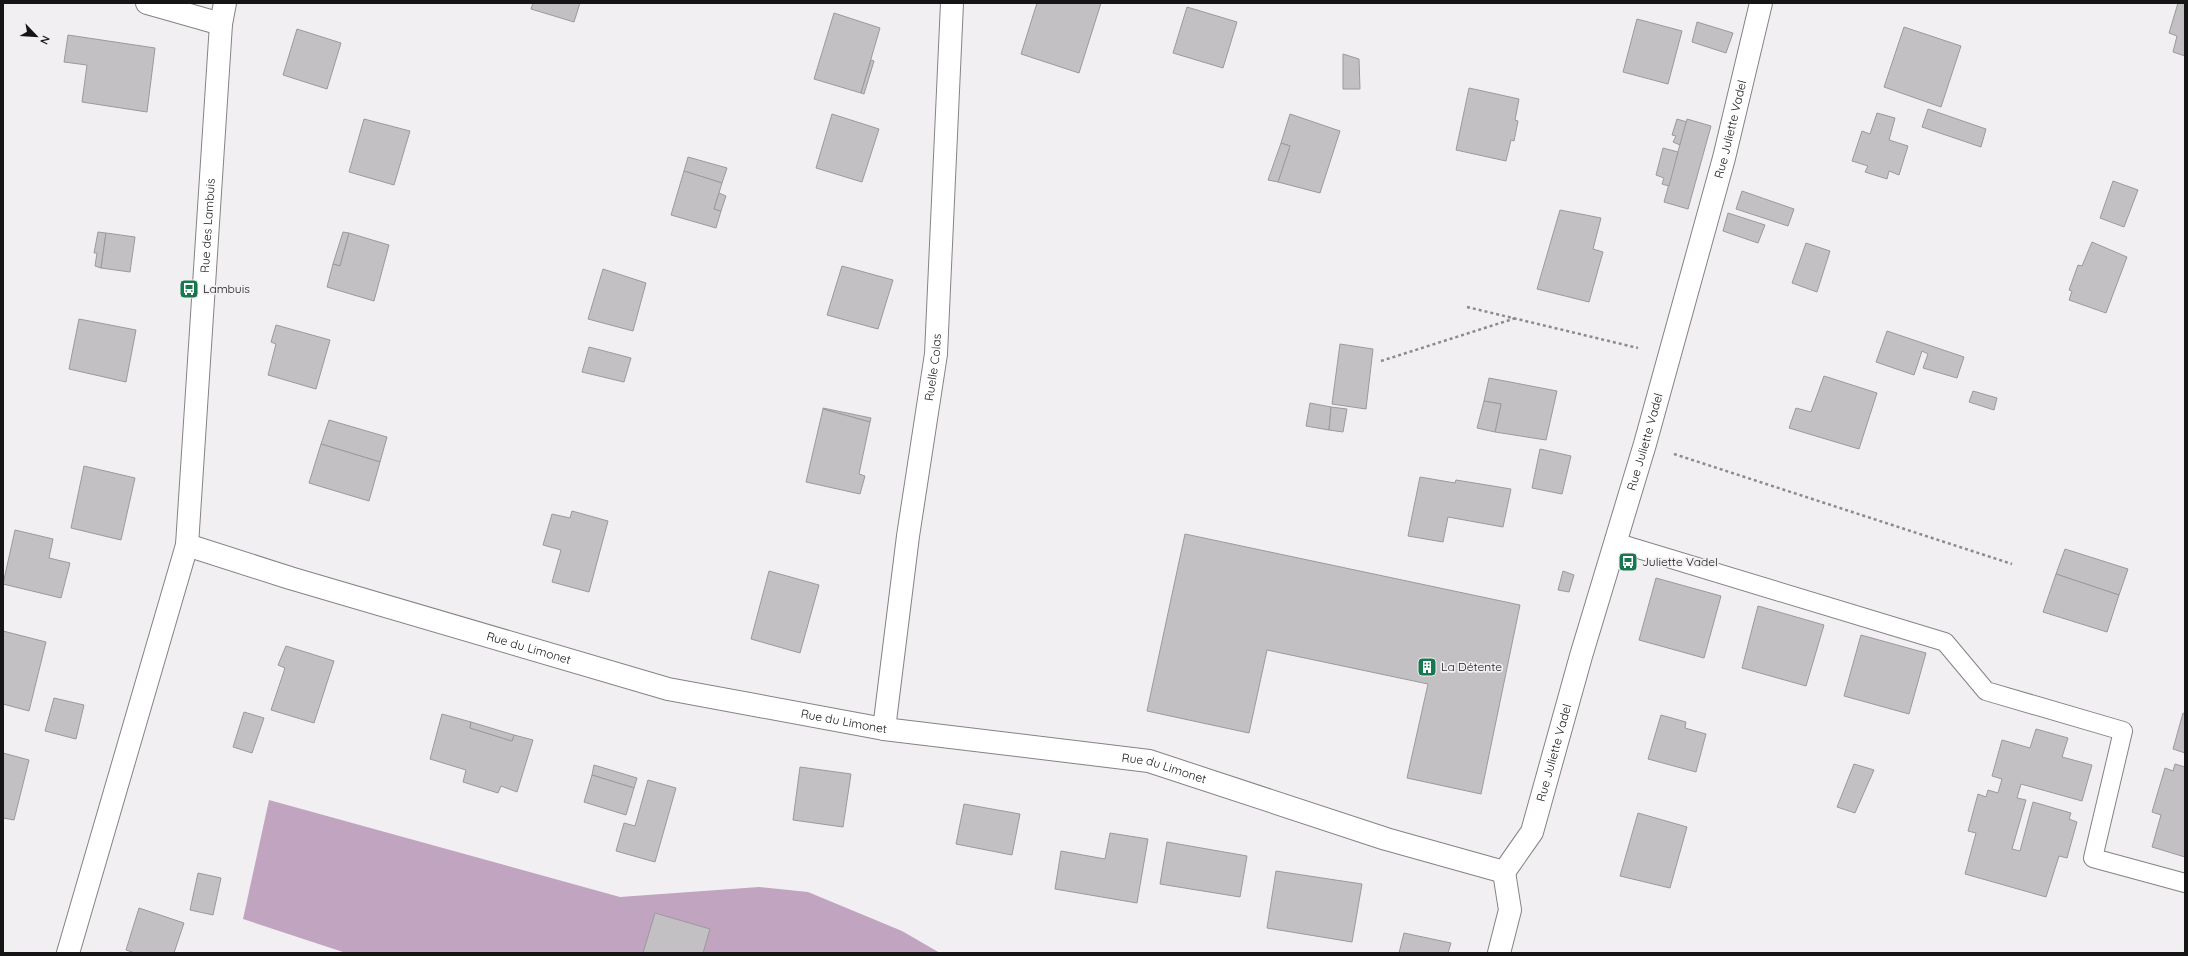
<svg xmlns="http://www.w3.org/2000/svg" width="2188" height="956" font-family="Quicksand,sans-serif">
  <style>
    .forest { fill: #c1a4bf }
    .building { fill: #c3c0c3; stroke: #9c999c }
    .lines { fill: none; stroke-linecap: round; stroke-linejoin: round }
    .lane-casing { stroke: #858284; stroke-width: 20 }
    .street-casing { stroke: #858284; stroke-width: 24 }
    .path { stroke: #8c8a8c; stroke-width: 2.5; stroke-dasharray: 3 3; stroke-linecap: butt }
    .lane { stroke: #fff; stroke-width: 18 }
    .street { stroke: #fff; stroke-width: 22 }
    .labels { text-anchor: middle; stroke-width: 3.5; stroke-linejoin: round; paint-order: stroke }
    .street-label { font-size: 12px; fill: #161516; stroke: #f2eff2 }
    .poi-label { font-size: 12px; fill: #161516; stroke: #f2eff2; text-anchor: start }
  </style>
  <rect width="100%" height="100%" fill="#f2eff2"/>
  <polygon class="forest" points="269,800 620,897 759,887 808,892 902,931 940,953 346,953 243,919"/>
  <g class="building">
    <polygon points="533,3 580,3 574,22 531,9"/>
    <polygon points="1037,3 1101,3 1079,73 1021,54"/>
    <polygon points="2178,3 2185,3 2185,56 2173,52 2177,36 2169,33"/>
    <polygon points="1187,7 1237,22 1223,68 1173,53"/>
    <polygon points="834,13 880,28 861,93 814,79"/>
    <polygon points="1637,19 1682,31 1668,84 1623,72"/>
    <polygon points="1697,22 1733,33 1726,53 1692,42"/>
    <polygon points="1904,27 1961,46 1941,107 1884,87"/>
    <polygon points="297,29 341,43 327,89 283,75"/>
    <polygon points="68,35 155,48 147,112 82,102 87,65 64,62"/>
    <polygon points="1343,54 1359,59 1360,89 1343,89"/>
    <polygon points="871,60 874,61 864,94 861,93"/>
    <polygon points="1469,88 1519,99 1515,120 1518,121 1514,141 1511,140 1506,161 1456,150"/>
    <polygon points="1928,109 1986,129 1981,147 1922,127"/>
    <polygon points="1877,113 1895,118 1889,140 1908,146 1899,175 1889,171 1887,179 1865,172 1868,166 1852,161 1862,131 1870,134"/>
    <polygon points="832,114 879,129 862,182 816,168"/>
    <polygon points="1290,114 1340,131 1320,193 1278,182 1290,146 1281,143"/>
    <polygon points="364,119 410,131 394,185 349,172"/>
    <polygon points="1677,119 1687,122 1680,145 1673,142 1676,136 1672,135"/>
    <polygon points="1687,119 1711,126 1688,209 1664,202"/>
    <polygon points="1281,143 1290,146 1278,182 1268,180"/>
    <polygon points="1663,148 1678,152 1669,186 1662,184 1664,178 1656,175"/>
    <polygon points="688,157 727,168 722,183 684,171"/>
    <polygon points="684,171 722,183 714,209 721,211 716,228 671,215"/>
    <polygon points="2113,181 2138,190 2124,227 2100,218"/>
    <polygon points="1742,191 1794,209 1788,226 1736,209"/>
    <polygon points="719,193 726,196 721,211 714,209"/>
    <polygon points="1560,210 1601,218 1593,249 1603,252 1589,302 1537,289"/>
    <polygon points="1728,213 1765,225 1758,243 1723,231"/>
    <polygon points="98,232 106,233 101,268 95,266 97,253 94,253"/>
    <polygon points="343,232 349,233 340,266 333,264"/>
    <polygon points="106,233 135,237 130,272 101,268"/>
    <polygon points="349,233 389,245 374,301 327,287 333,264 340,266"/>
    <polygon points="2092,242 2127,257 2106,313 2069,300 2072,291 2069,290 2078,265 2082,266"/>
    <polygon points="1806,243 1830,251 1817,292 1792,283"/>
    <polygon points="842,266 893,280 878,329 827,315"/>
    <polygon points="603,269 646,283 633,331 588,319"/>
    <polygon points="79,319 136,330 126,382 69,369"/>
    <polygon points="276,325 330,340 316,389 268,375 276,344 271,342"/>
    <polygon points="1887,331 1964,357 1957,378 1923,368 1928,354 1922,351 1914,375 1876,362"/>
    <polygon points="1340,344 1373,349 1366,409 1332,404"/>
    <polygon points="589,347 631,358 624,382 582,372"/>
    <polygon points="1824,376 1877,393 1859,449 1789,428 1796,408 1811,412"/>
    <polygon points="1489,378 1557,391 1546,440 1495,432 1501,404 1484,401"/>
    <polygon points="1973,391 1997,398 1994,410 1969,402"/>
    <polygon points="1484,401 1501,404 1495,432 1477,428"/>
    <polygon points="1310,403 1331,407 1329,430 1306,426"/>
    <polygon points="1331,407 1347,409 1343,432 1329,430"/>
    <polygon points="823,408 871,418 870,422 823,409"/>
    <polygon points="823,409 870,422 859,474 865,476 860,494 806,482"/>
    <polygon points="329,420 387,437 380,462 321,444"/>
    <polygon points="321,444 380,462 369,501 309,483"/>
    <polygon points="1540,449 1571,456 1562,494 1532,488"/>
    <polygon points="84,466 135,478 121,540 71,528"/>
    <polygon points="1420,477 1455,483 1456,480 1511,489 1503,527 1448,517 1443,542 1408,536"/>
    <polygon points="572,511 608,521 589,592 552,582 561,550 543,545 552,514 570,518"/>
    <polygon points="15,530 53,539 49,558 70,563 61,598 3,584"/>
    <polygon points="1185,534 1520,605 1481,794 1407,778 1428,684 1267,650 1249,733 1147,711"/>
    <polygon points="2065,549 2128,569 2119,595 2056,574"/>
    <polygon points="769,571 819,585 800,653 751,639"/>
    <polygon points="1563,571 1574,575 1569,592 1558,590"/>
    <polygon points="2056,574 2119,595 2107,632 2043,612"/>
    <polygon points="1656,578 1721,596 1704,658 1639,640"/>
    <polygon points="1758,606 1824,625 1806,686 1742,668"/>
    <polygon points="3,631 46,642 29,711 3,704"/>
    <polygon points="1861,635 1926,653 1909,714 1844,696"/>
    <polygon points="286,646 334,661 314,723 271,710 285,668 278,665"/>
    <polygon points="54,698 84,705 76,739 45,731"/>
    <polygon points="244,712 264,718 252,753 233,747"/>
    <polygon points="2183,713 2185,714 2185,753 2173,749"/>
    <polygon points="442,714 471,722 470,728 512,741 514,735 533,740 517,792 501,786 498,793 463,782 466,770 430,759"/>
    <polygon points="1661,715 1686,722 1685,728 1706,734 1696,772 1648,759"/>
    <polygon points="471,722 514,735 512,741 470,728"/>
    <polygon points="2036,729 2068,738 2062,757 2092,765 2082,801 2021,784 2017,798 2026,800 2012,849 2020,851 2033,802 2071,813 2069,819 2077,822 2067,858 2059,856 2046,897 1965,874 1976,833 1968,831 1978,794 1986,797 1988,790 1998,793 2002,779 1992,776 2002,740 2030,748"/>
    <polygon points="3,753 29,760 14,820 3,818"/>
    <polygon points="1854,764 1874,770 1855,813 1837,807"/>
    <polygon points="2175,764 2185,767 2185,857 2152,847 2161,815 2152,812 2165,768 2173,771"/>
    <polygon points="594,765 637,778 634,788 592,775"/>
    <polygon points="800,767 851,774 843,827 793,820"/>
    <polygon points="592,775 634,788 626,815 584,802"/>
    <polygon points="648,780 676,788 655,862 616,851 624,823 635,826"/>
    <polygon points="964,804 1020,814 1012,855 956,844"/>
    <polygon points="1638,813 1687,827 1670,888 1620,876"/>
    <polygon points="1110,833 1148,839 1137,903 1055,889 1061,851 1105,859"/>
    <polygon points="1167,842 1247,856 1240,897 1160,884"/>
    <polygon points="1276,871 1362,884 1352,942 1267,928"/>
    <polygon points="198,873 221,878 213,915 190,910"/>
    <polygon points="139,908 184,923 174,953 135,953 126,950"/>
    <polygon points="655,913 710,929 703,953 643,953"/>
    <polygon points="1404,933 1451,943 1448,953 1399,953"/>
  </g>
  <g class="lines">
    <g class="lane-casing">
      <polyline id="lane" points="1615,542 1945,642 1986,691 2123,731 2093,858 2185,883"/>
    </g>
    <g class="street-casing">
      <g id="street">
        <polyline points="147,3 221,24"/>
        <path id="s1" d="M187,545L290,578L668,689L884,729L1149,761L1386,839L1504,872"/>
        <path id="s2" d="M884,729L908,536L936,354L952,3"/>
        <path id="s3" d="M1504,872L1532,832L1581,656L1645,444L1724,158L1761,3"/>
        <path id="s4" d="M68,953L187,545L221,24L225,3"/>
        <polyline points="1499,953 1510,910 1504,872"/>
      </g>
    </g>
    <g class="path">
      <polyline points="1467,307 1638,348"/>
      <polyline points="1381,361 1516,318"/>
      <polyline points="1674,454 2012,564"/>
    </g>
    <use href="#lane" class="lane"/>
    <use href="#street" class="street"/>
  </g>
  <defs>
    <g id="bus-square" transform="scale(1)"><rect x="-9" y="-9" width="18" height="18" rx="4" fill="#17784f" stroke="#f2eff2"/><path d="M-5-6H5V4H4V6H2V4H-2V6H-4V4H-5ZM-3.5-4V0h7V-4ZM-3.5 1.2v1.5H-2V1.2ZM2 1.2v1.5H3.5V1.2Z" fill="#fff"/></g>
    <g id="building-square" transform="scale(1)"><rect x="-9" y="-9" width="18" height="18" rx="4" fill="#17784f" stroke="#f2eff2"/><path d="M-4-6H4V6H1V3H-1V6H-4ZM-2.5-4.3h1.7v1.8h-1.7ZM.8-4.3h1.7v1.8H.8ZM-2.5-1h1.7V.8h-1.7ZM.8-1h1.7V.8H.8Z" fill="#fff"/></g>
  </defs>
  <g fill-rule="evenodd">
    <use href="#bus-square" x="189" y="289"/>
    <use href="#bus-square" x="1628" y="562"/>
    <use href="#building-square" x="1427" y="667"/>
  </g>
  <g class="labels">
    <g class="street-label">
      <text dy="4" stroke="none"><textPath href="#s3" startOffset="779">Rue Juliette Vadel</textPath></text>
      <text dy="4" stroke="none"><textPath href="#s4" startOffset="745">Rue des Lambuis</textPath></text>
      <text dy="4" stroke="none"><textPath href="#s2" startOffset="365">Ruelle Colas</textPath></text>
      <text dy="4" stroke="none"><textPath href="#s3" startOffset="455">Rue Juliette Vadel</textPath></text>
      <text dy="4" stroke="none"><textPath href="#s1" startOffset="357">Rue du Limonet</textPath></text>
      <text dy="4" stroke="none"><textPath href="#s1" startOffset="681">Rue du Limonet</textPath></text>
      <text dy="4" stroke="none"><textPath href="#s3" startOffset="131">Rue Juliette Vadel</textPath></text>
      <text dy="4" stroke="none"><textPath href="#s1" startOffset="1005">Rue du Limonet</textPath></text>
    </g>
    <g class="poi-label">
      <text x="203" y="293">Lambuis</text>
      <text x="1642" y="566">Juliette Vadel</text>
      <text x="1441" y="671">La Détente</text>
    </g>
  </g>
  <rect width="2188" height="956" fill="none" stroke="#161516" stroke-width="8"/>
  <g transform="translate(36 36) rotate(115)" stroke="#f2eff2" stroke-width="3" paint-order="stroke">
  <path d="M0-3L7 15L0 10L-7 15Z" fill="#161516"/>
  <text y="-6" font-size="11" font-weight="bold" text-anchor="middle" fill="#161516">N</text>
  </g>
</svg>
